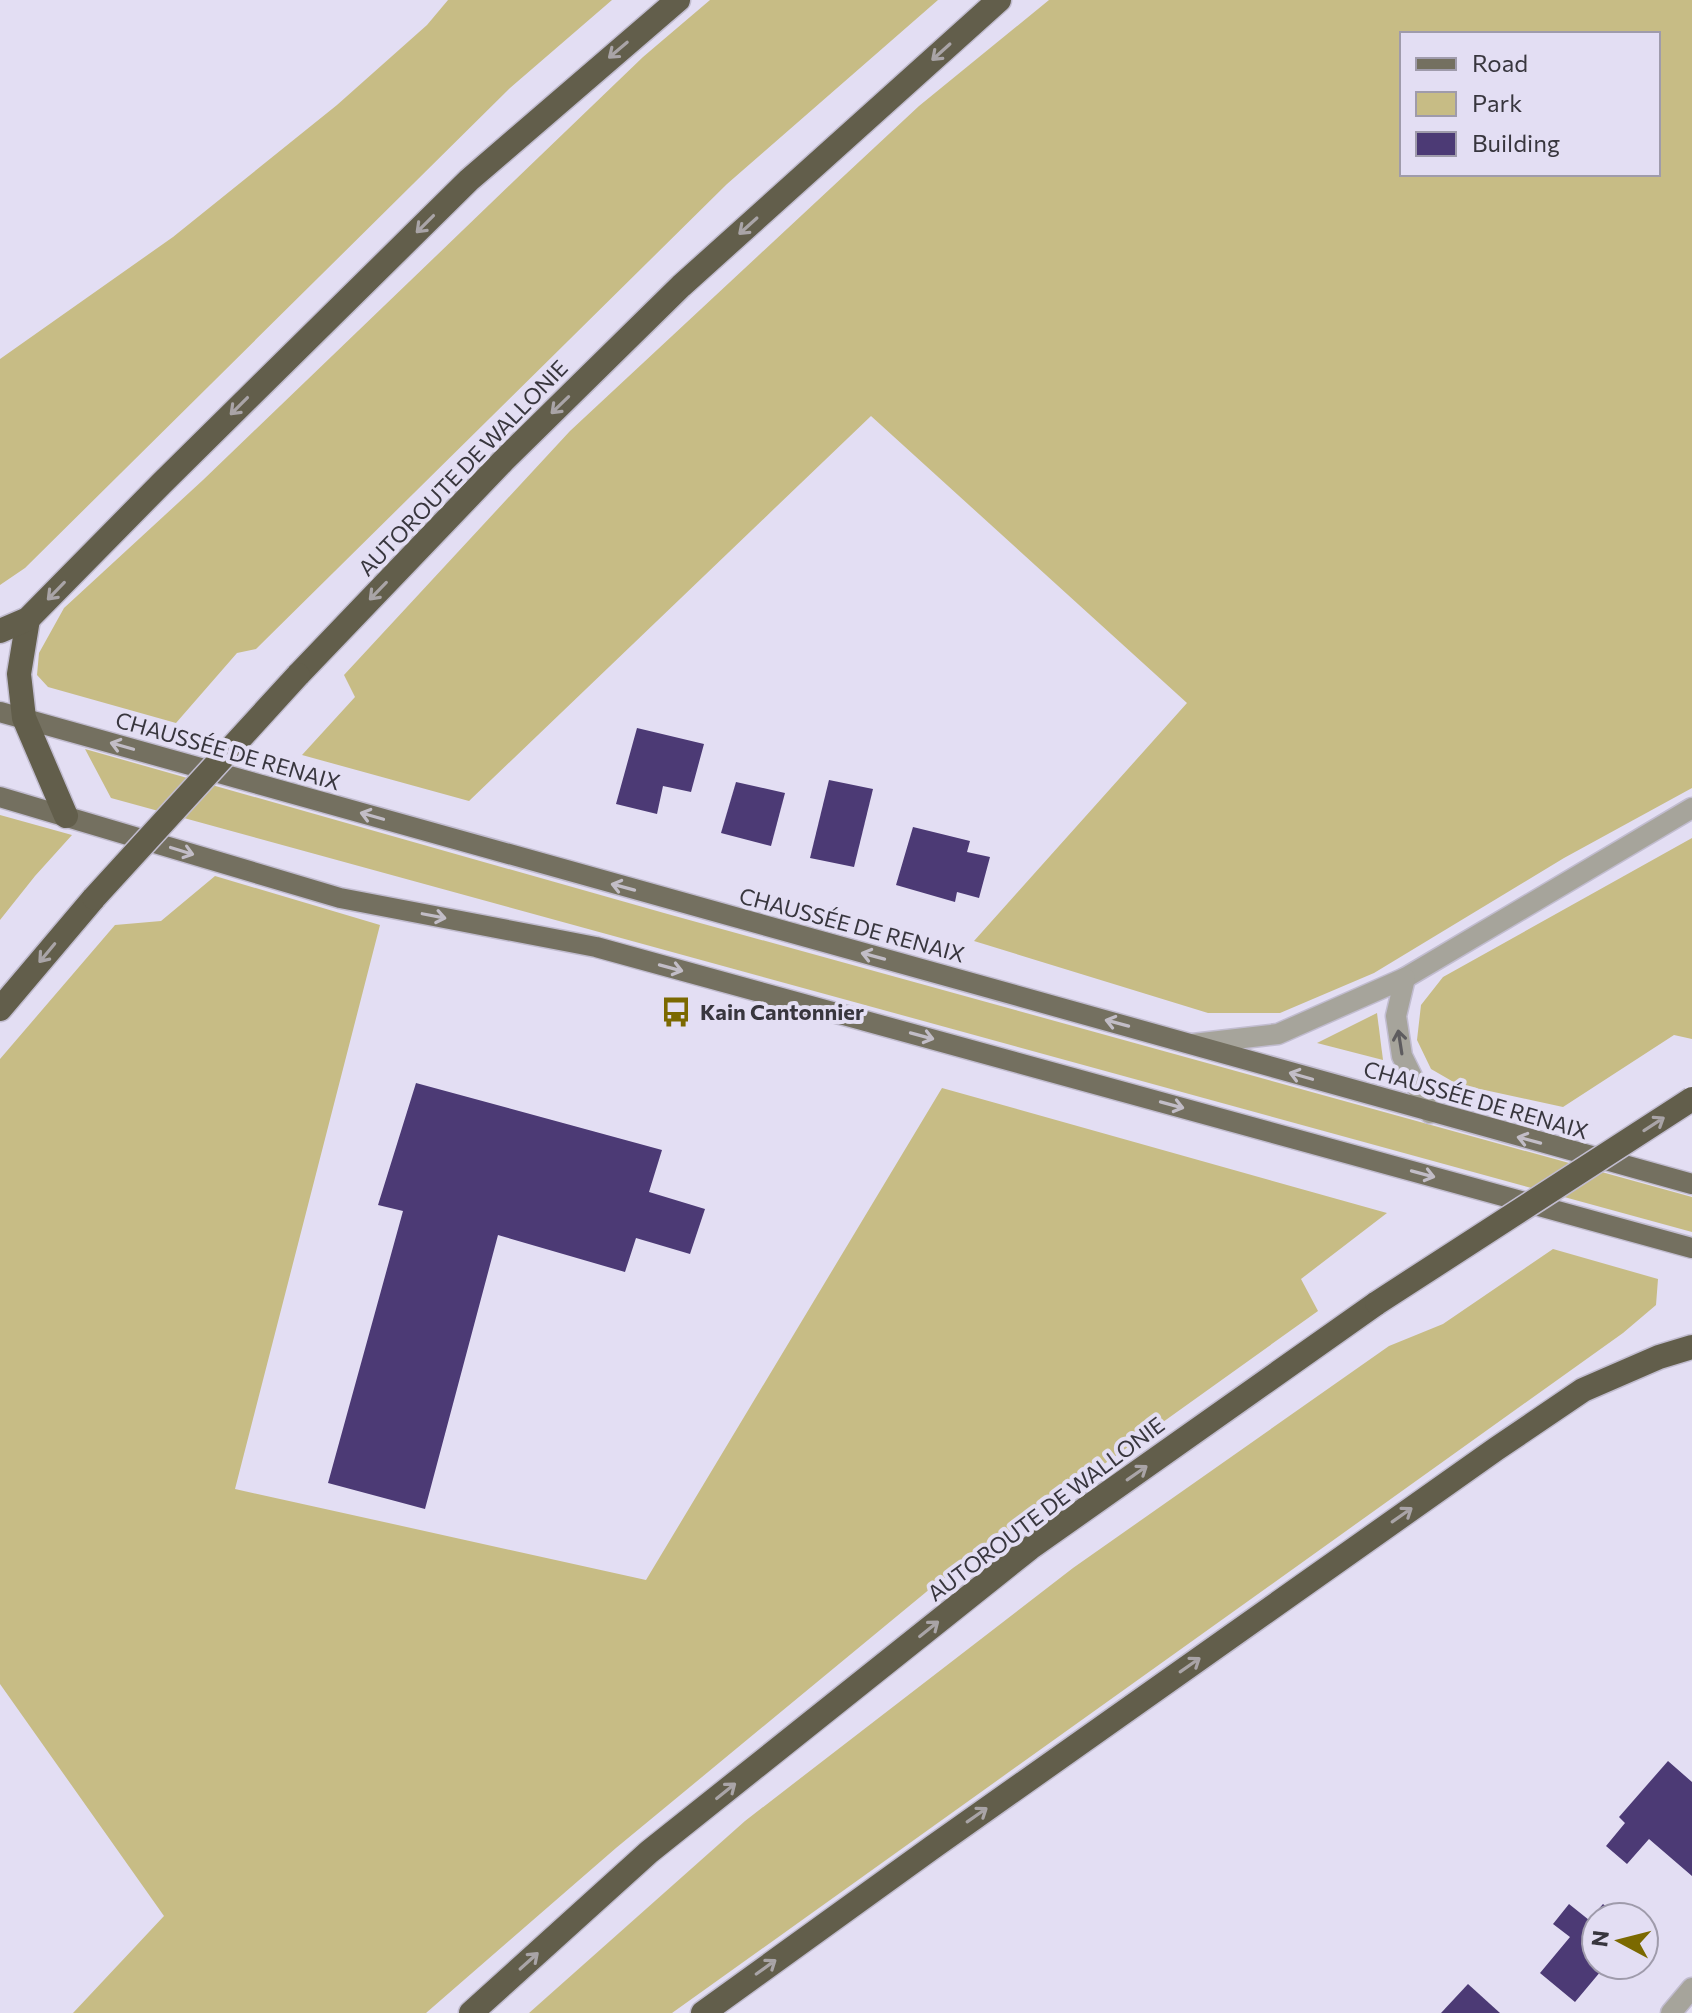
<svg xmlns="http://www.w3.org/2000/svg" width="1692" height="2013" font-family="Commissioner,sans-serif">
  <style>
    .green { fill: #c7bc85; fill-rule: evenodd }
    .building { fill: #4c3a75 }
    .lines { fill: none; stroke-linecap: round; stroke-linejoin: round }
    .minor-casing { stroke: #c1bccf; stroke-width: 23 }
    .primary-casing { stroke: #c1bccf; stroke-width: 23 }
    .motorway-casing { stroke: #c1bccf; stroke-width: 27 }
    .minor { stroke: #a6a49b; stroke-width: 20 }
    .primary { stroke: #747060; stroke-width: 20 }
    .motorway { stroke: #625e4b; stroke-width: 24 }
    .motorway-bridge-casing { stroke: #c1bccf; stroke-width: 27; stroke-linecap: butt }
    .motorway-bridge { stroke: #625e4b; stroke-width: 24 }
    .oneway { stroke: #a9a4a7 }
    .oneway2 { stroke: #c2bdc7 }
    .oneway3 { stroke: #5e5c5f }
    .labels { text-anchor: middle; stroke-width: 8; stroke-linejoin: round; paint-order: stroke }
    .street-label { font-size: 22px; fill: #38363e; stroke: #e3def3 }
    .poi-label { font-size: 22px; font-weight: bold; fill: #38363e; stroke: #e3def3; text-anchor: start }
  </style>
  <rect width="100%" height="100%" fill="#e3def3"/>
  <g class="green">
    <polygon points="448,0 612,0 510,88 25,568 0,585 0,359 173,237 337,105 427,25"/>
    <polygon points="710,0 938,0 727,184 256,649 237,653 176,723 48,687 37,675 39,653 64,608 203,480 643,57"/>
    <path d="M1049,0H1692V788L1564,858L1374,973L1280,1013H1208L974,941L1187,703L871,416L469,801L302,755L355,697L344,675L570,431L919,106ZM1402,34H1658V174H1402Z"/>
    <polygon points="85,749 664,913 1692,1197 1692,1232 111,798"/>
    <polygon points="0,815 72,835 35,876 0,920"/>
    <polygon points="1692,838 1692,1039 1674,1035 1563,1107 1457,1084 1431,1069 1417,1040 1421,1005 1443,977"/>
    <polygon points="215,876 380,925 235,1489 646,1580 942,1088 1387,1213 1301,1279 1318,1311 931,1588 616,1848 426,2013 73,2013 164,1916 0,1684 0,1059 115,925 161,921"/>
    <polygon points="1377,1013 1383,1060 1317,1043"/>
    <polygon points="1553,1249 1658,1279 1656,1305 1623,1333 672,2013 529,2013 745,1821 1073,1568 1389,1346 1443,1324"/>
  </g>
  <g class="building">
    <polygon points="637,728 704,744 691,792 663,786 657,814 616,804"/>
    <polygon points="829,780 873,789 854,867 810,858"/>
    <polygon points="736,782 785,793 771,846 721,833"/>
    <polygon points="913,827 970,841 967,852 990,857 979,898 957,892 955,902 896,885"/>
    <polygon points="416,1083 662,1150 649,1192 705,1209 690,1254 636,1238 625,1272 498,1235 425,1509 328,1483 403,1211 378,1205"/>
    <polygon points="1668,1761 1692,1782 1692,1876 1649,1839 1627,1864 1606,1846 1625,1823 1619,1817"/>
    <polygon points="1569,1904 1589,1920 1603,1904 1619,1917 1596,1917 1596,1965 1606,1965 1575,2002 1540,1973 1570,1937 1553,1924"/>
    <polygon points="1468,1984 1500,2013 1441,2013"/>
  </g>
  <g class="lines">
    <g class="minor-casing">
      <g id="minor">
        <polyline points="1405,978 1692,808"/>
        <polyline points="1193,1044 1278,1034 1405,978 1396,1016 1402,1056 1430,1113"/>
        <polyline points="1671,2013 1692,1988"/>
      </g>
    </g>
    <g class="primary-casing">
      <g id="primary">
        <polyline points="0,712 1692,1184"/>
        <polyline points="0,797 340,898 596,947 1692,1248"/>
      </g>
    </g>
    <g class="motorway-casing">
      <g id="motorway">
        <polyline points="28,619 19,674 24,718 66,816"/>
        <polyline points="0,631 28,619 162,483 469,180 678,0"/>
        <polyline points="298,675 504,460 681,286 999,0"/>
        <polyline points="0,1009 94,898"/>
        <polyline points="471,2013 649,1852 1030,1548 1377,1303"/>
        <polyline points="703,2013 933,1847 1496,1449 1583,1390 1659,1357 1692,1347"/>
      </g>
    </g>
    <use href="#minor" class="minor"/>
    <use href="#primary" class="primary"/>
    <use href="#motorway" class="motorway"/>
    <g class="motorway-bridge-casing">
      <g id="motorway-bridge">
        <polyline points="94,898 298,675"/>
        <polyline points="1377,1303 1692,1099"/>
      </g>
    </g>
    <use href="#motorway-bridge" class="motorway-bridge"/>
  </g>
  <defs><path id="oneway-shaft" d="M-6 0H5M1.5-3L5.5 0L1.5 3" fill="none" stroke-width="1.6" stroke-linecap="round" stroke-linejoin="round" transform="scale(2)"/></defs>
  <g class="oneway">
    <use href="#oneway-shaft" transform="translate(618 50) rotate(140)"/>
    <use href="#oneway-shaft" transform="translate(941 52) rotate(138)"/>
    <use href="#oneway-shaft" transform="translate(425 224) rotate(135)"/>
    <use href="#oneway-shaft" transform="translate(748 226) rotate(138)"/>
    <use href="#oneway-shaft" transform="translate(560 405) rotate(136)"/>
    <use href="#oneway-shaft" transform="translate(239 406) rotate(135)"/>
    <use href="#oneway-shaft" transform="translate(56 591) rotate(134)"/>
    <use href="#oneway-shaft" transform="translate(378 591) rotate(134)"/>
    <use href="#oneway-shaft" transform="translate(47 953) rotate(130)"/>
    <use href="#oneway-shaft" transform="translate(1654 1124) rotate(-33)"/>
    <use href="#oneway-shaft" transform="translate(1137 1473) rotate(-35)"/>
    <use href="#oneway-shaft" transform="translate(1402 1515) rotate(-35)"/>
    <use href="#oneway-shaft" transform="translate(929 1629) rotate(-39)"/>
    <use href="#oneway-shaft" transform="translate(1190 1665) rotate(-35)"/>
    <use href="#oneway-shaft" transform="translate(726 1791) rotate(-39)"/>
    <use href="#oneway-shaft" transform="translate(977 1815) rotate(-35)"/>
    <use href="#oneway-shaft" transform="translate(529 1961) rotate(-42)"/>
    <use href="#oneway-shaft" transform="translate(766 1967) rotate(-36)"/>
  </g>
  <g class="oneway2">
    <use href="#oneway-shaft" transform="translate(122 746) rotate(-164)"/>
    <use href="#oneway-shaft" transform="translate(372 816) rotate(-164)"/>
    <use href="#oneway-shaft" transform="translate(182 851) rotate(17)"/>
    <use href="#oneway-shaft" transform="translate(623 887) rotate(-165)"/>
    <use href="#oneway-shaft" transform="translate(434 916) rotate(11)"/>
    <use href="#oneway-shaft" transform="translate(873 956) rotate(-165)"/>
    <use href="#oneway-shaft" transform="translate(671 968) rotate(15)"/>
    <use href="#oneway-shaft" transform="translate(1117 1023) rotate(-165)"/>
    <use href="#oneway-shaft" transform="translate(922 1036) rotate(15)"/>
    <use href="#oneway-shaft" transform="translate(1301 1076) rotate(-164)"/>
    <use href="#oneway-shaft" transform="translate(1172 1105) rotate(15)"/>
    <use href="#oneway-shaft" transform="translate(1529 1140) rotate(-165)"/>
    <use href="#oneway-shaft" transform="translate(1423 1174) rotate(15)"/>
  </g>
  <use class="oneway3" href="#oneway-shaft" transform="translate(1400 1042) rotate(-99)"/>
  <defs>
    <g id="bus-bare" transform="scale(2.4)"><path d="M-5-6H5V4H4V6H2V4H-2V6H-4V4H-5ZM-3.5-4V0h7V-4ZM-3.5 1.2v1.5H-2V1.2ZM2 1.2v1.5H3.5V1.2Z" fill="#7b6900" stroke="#e3def3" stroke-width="2.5" paint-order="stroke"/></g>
  </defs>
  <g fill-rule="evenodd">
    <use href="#bus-bare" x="676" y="1012"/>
  </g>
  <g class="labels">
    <g class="street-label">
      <text transform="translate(463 468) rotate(-46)" y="8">AUTOROUTE DE WALLONIE</text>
      <text transform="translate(228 751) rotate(16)" y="8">CHAUSSÉE DE RENAIX</text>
      <text transform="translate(852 925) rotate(15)" y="8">CHAUSSÉE DE RENAIX</text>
      <text transform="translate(1476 1100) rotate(16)" y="8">CHAUSSÉE DE RENAIX</text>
      <text transform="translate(1046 1509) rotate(-37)" y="8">AUTOROUTE DE WALLONIE</text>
    </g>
    <g class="poi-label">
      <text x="700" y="1020">Kain Cantonnier</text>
    </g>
  </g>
  <rect x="1400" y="32" width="260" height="144" fill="#e3def3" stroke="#9f9bab" stroke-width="2"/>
  <rect x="1416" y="58" width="40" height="12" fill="#747060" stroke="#9f9bab" stroke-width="2"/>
  <text x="1472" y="72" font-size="24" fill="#38363e">Road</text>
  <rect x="1416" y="92" width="40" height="24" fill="#c7bc85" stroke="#9f9bab" stroke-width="2"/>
  <text x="1472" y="112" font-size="24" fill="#38363e">Park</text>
  <rect x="1416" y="132" width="40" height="24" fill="#4c3a75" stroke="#9f9bab" stroke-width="2"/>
  <text x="1472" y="152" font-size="24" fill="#38363e">Building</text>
  <g transform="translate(1620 1941) rotate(277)"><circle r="38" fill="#e3def3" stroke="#9f9bab" stroke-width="2"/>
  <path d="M0-6L14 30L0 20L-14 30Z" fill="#7b6900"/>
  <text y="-12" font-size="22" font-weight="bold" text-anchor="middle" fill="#38363e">N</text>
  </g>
</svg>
